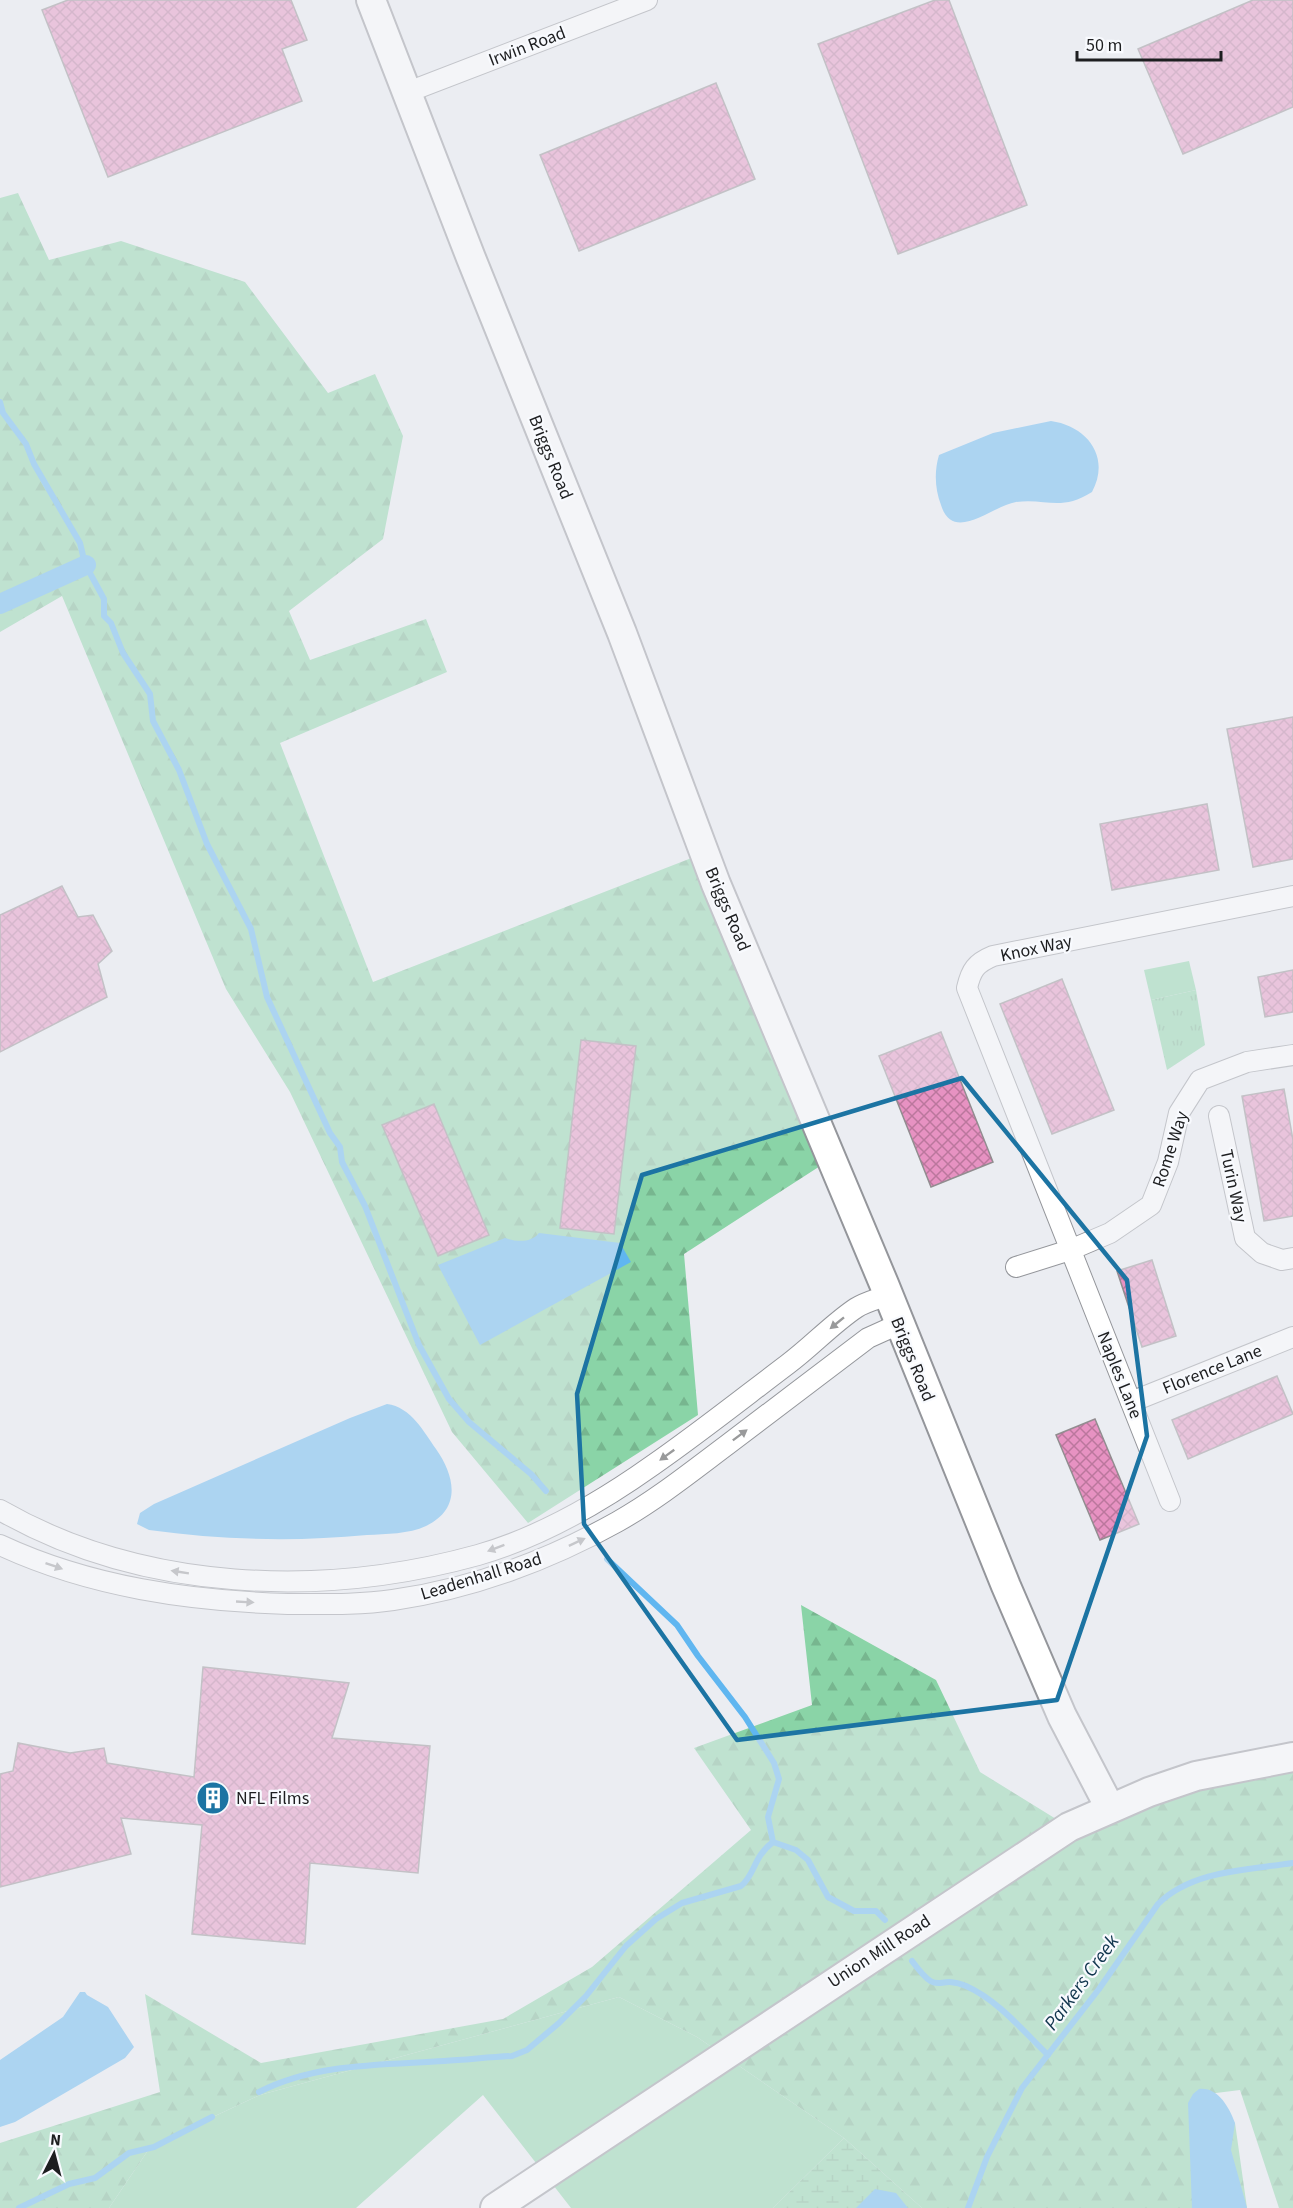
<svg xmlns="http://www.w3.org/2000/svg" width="1293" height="2208" font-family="'Source Sans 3',sans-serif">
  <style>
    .green { fill: #8ad4a7 }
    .forest { fill: url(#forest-firs) }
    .wetland { fill: url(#wetland-marsh) }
    .park { fill: url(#park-tufts) }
    .water { fill: #60b6f0 }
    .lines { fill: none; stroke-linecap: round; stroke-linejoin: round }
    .stream { stroke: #60b6f0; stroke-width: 6 }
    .canal { stroke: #60b6f0; stroke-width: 20 }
    .building { fill: url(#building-cross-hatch); stroke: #928d90; stroke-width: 1.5 }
    .street-casing { stroke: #94969b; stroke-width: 22 }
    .secondary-casing { stroke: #94969b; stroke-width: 32 }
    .street { stroke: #fff; stroke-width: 20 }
    .secondary { stroke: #fff; stroke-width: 28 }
    .oneway { fill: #999a9b }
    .marked { fill: none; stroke: #1c74a3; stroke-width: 4.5; stroke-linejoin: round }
    .labels { text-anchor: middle; stroke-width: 4.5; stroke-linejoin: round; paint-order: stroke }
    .street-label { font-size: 18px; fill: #1d1e20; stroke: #f8fafe }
    .poi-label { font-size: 18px; fill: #1d1e20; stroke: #f8fafe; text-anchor: start }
    .water-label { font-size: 20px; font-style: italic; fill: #11364e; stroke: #f8fafe }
  </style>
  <defs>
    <pattern id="forest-firs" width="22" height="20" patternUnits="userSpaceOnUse" patternTransform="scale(1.5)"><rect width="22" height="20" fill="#8ad4a7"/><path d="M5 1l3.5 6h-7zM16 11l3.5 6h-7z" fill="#77b68f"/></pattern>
    <pattern id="wetland-marsh" width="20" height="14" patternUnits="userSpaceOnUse" patternTransform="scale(1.5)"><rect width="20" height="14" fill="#8ad4a7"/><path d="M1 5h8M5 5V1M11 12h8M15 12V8" fill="none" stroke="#77b68f"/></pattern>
    <pattern id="park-tufts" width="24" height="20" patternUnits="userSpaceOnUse" patternTransform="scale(1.5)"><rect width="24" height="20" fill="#8ad4a7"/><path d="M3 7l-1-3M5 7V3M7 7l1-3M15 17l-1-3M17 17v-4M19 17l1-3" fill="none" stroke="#77b68f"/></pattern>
    <pattern id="building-cross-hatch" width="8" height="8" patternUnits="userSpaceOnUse" patternTransform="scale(1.5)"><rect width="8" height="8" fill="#e792c2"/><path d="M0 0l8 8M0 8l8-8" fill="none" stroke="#bb779d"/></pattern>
  </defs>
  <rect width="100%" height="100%" fill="#ebedf2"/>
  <g class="green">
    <polygon points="1189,961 1196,990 1151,1000 1144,970"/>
    <polygon points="619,1997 697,2037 844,2138 773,2208 571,2208 483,2095 356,2208 109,2208 151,2146 260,2095"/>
  </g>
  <g class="forest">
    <polygon points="18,193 49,260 121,241 245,282 328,393 375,374 403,436 383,539 289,611 310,660 426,619 447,672 280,743 373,982 712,850 831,1159 684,1254 698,1415 528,1523 452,1432 290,1092 226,989 62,596 0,632 0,198"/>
    <polygon points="801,1605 936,1680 980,1772 1069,1827 1293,1763 1293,2208 1279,2208 1240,2090 1192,2096 1235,2123 1247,2208 922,2208 844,2138 697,2037 619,1997 260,2095 151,2146 109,2208 0,2208 0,2143 160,2092 145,1994 261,2063 503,2019 592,1967 751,1830 694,1748 812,1705"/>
  </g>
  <polygon class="wetland" points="844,2138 922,2208 773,2208"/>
  <polygon class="park" points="1196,990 1205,1045 1167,1070 1151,1000"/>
  <g class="water">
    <path d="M1051,421C1087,426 1111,457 1092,492C1060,512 1047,498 1016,502C992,506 953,544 941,505C935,489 934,472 939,455L993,433Z"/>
    <path d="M539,1233L620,1243L631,1262L480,1345L438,1265L505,1238C517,1242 531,1243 539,1233Z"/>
    <path d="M387,1404C411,1407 424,1432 436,1449C455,1476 462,1509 426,1526C409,1534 386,1534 367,1535C294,1542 222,1540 149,1530L137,1524L140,1513L154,1504L350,1418Z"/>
    <polygon points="80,1992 85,1992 87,1995 108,2007 134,2047 125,2058 15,2122 0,2127 0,2060 63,2017"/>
    <path d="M1199,2089C1218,2087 1229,2107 1235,2123L1231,2150L1247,2208H1192L1188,2103L1193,2094Z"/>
    <polygon points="875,2189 896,2193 908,2208 856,2208"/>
  </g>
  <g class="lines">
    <g class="stream">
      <polyline points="0,402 3,413 26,444 34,464 80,543 85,564 104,599 104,616 111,623 123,653 150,694 153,721 179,770 207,844 251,929 267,997 330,1133 340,1147 342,1162 365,1206 419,1345 449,1399 469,1422 531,1474 546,1491"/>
      <polyline points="607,1559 677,1625 698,1656 745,1717 774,1763 779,1779 768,1817 773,1842 796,1850 808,1860 828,1897 854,1911 876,1911 885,1920"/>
      <path d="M912,1961C941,2000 935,1973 966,1986C998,2000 1024,2032 1048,2055"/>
      <path d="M259,2092C315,2063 382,2065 444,2061C466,2060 489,2057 512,2056L527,2050L559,2023L586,1996L626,1946L656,1919L682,1903L741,1886C755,1875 753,1857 773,1842"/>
      <polyline points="19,2208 69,2184 95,2178 129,2153 154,2147 212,2117"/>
      <path d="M968,2208L987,2157L1022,2088L1099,1989L1158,1904C1192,1870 1248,1870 1293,1863"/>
    </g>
    <polyline class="canal" points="0,604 86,565"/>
  </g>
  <g class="building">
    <polygon points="68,0 291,0 307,40 282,49 302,101 108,177 42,10"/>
    <polygon points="935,0 949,0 1027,205 898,254 818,44"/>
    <polygon points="1253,0 1293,0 1293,107 1183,154 1138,49"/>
    <polygon points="716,83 755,179 579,251 540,155"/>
    <polygon points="1293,717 1293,859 1253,867 1227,729"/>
    <polygon points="1207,804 1219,870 1112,890 1100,824"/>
    <polygon points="62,886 78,917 93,915 112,951 98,964 107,997 0,1052 0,915"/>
    <polygon points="1293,970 1293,1012 1265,1017 1258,977"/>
    <polygon points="1062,979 1114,1110 1052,1134 1000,1004"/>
    <polygon points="941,1032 993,1162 931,1187 879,1056"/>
    <polygon points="581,1040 636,1046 614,1234 560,1228"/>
    <polygon points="1284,1089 1293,1140 1293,1216 1264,1221 1242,1096"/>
    <polygon points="434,1104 489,1235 438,1256 382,1125"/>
    <polygon points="1152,1260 1176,1336 1142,1347 1117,1271"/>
    <polygon points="1277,1376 1293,1414 1188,1459 1172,1420"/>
    <polygon points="1095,1419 1139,1524 1100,1540 1056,1435"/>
    <polygon points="203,1667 349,1683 332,1738 430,1746 418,1873 310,1863 305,1944 192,1934 202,1825 121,1818 131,1854 0,1887 0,1774 13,1771 18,1743 70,1753 104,1748 107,1763 194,1777"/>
  </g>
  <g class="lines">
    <g class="street-casing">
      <g id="street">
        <polyline points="408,92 647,0"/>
        <polyline points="1219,1116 1245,1238 1262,1253 1282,1260 1293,1258"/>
        <polyline points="1016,1267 1070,1250 1110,1233 1151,1205 1168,1162 1179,1113 1200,1080 1247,1062 1293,1055"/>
        <polyline points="1131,1402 1293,1337"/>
        <path d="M1170,1501L967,988C971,970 976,963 993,956L1293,896"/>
        <path d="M0,1510C143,1592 323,1598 478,1555C541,1537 601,1502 653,1465C699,1433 743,1398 788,1364C811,1347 832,1324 856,1308C865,1302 878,1299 888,1295"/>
        <path d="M0,1545C90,1587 190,1601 288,1604C323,1604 359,1605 393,1600C471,1589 549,1560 617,1522C656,1500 691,1472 727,1445C774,1409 821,1374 868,1338L899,1324"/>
      </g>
    </g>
    <g class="secondary-casing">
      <g id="secondary">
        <polyline points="371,0 471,258 622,633 716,884 884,1284 1006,1586 1062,1716 1110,1808"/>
        <polyline points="495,2208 1069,1827 1149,1792 1196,1776 1293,1757"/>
      </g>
    </g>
    <use href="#street" class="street"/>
    <use href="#secondary" class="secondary"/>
  </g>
  <defs><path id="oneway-solid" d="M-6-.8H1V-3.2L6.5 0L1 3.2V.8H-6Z" transform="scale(1.5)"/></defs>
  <g class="oneway">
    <use href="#oneway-solid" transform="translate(837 1323) rotate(141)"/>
    <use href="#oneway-solid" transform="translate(740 1435) rotate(-37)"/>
    <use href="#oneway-solid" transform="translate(667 1455) rotate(144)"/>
    <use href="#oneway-solid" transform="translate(577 1542) rotate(-25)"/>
    <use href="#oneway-solid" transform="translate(496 1548) rotate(159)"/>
    <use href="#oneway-solid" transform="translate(54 1566) rotate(19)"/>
    <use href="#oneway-solid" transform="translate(180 1572) rotate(-171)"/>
    <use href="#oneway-solid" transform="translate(245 1602) rotate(3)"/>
  </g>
  <path d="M0 0H1293V2208H0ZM962,1078L1127,1280L1147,1436L1057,1700L737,1740L584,1524L577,1394L642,1175Z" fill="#ebedf2" fill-opacity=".55" fill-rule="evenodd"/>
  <path class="marked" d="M962,1078L1127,1280L1147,1436L1057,1700L737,1740L584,1524L577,1394L642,1175Z"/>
  <defs>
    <g id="building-disc" transform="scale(1.725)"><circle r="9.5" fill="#1c74a3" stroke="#f8fafe"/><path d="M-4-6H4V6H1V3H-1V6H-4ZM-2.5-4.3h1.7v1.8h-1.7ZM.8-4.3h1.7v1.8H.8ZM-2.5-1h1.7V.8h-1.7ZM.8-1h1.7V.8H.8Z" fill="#fff"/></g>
  </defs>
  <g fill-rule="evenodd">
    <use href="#building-disc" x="213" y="1798"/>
  </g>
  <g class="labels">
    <g class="street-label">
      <text transform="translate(527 46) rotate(-21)" y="6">Irwin Road</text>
      <text transform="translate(551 457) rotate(68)" y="6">Briggs Road</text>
      <text transform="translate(728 909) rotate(67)" y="6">Briggs Road</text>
      <text transform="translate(1036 948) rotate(-12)" y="6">Knox Way</text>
      <text transform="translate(1170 1149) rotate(-72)" y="6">Rome Way</text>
      <text transform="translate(1234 1186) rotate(78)" y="6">Turin Way</text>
      <text transform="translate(913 1359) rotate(68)" y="6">Briggs Road</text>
      <text transform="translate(1212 1369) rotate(-22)" y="6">Florence Lane</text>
      <text transform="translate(1120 1375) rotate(68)" y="6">Naples Lane</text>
      <text transform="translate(481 1576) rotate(-17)" y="6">Leadenhall Road</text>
      <text transform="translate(879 1951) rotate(-33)" y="6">Union Mill Road</text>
    </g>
    <g class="poi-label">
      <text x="236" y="1804">NFL Films</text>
    </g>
    <g class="water-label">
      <text transform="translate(1081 1982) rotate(-54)" y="7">Parkers Creek</text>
    </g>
  </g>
  <g transform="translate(54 2154) rotate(6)" stroke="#f8fafe" stroke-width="4.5" paint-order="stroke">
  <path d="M0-4.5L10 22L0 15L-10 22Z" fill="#1d1e20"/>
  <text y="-9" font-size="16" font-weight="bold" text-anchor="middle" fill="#1d1e20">N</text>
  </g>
  <path d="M1077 51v9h144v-9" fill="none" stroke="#1d1e20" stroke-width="3"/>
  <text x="1086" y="51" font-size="18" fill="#1d1e20" stroke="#f8fafe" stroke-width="4.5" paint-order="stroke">50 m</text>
</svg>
